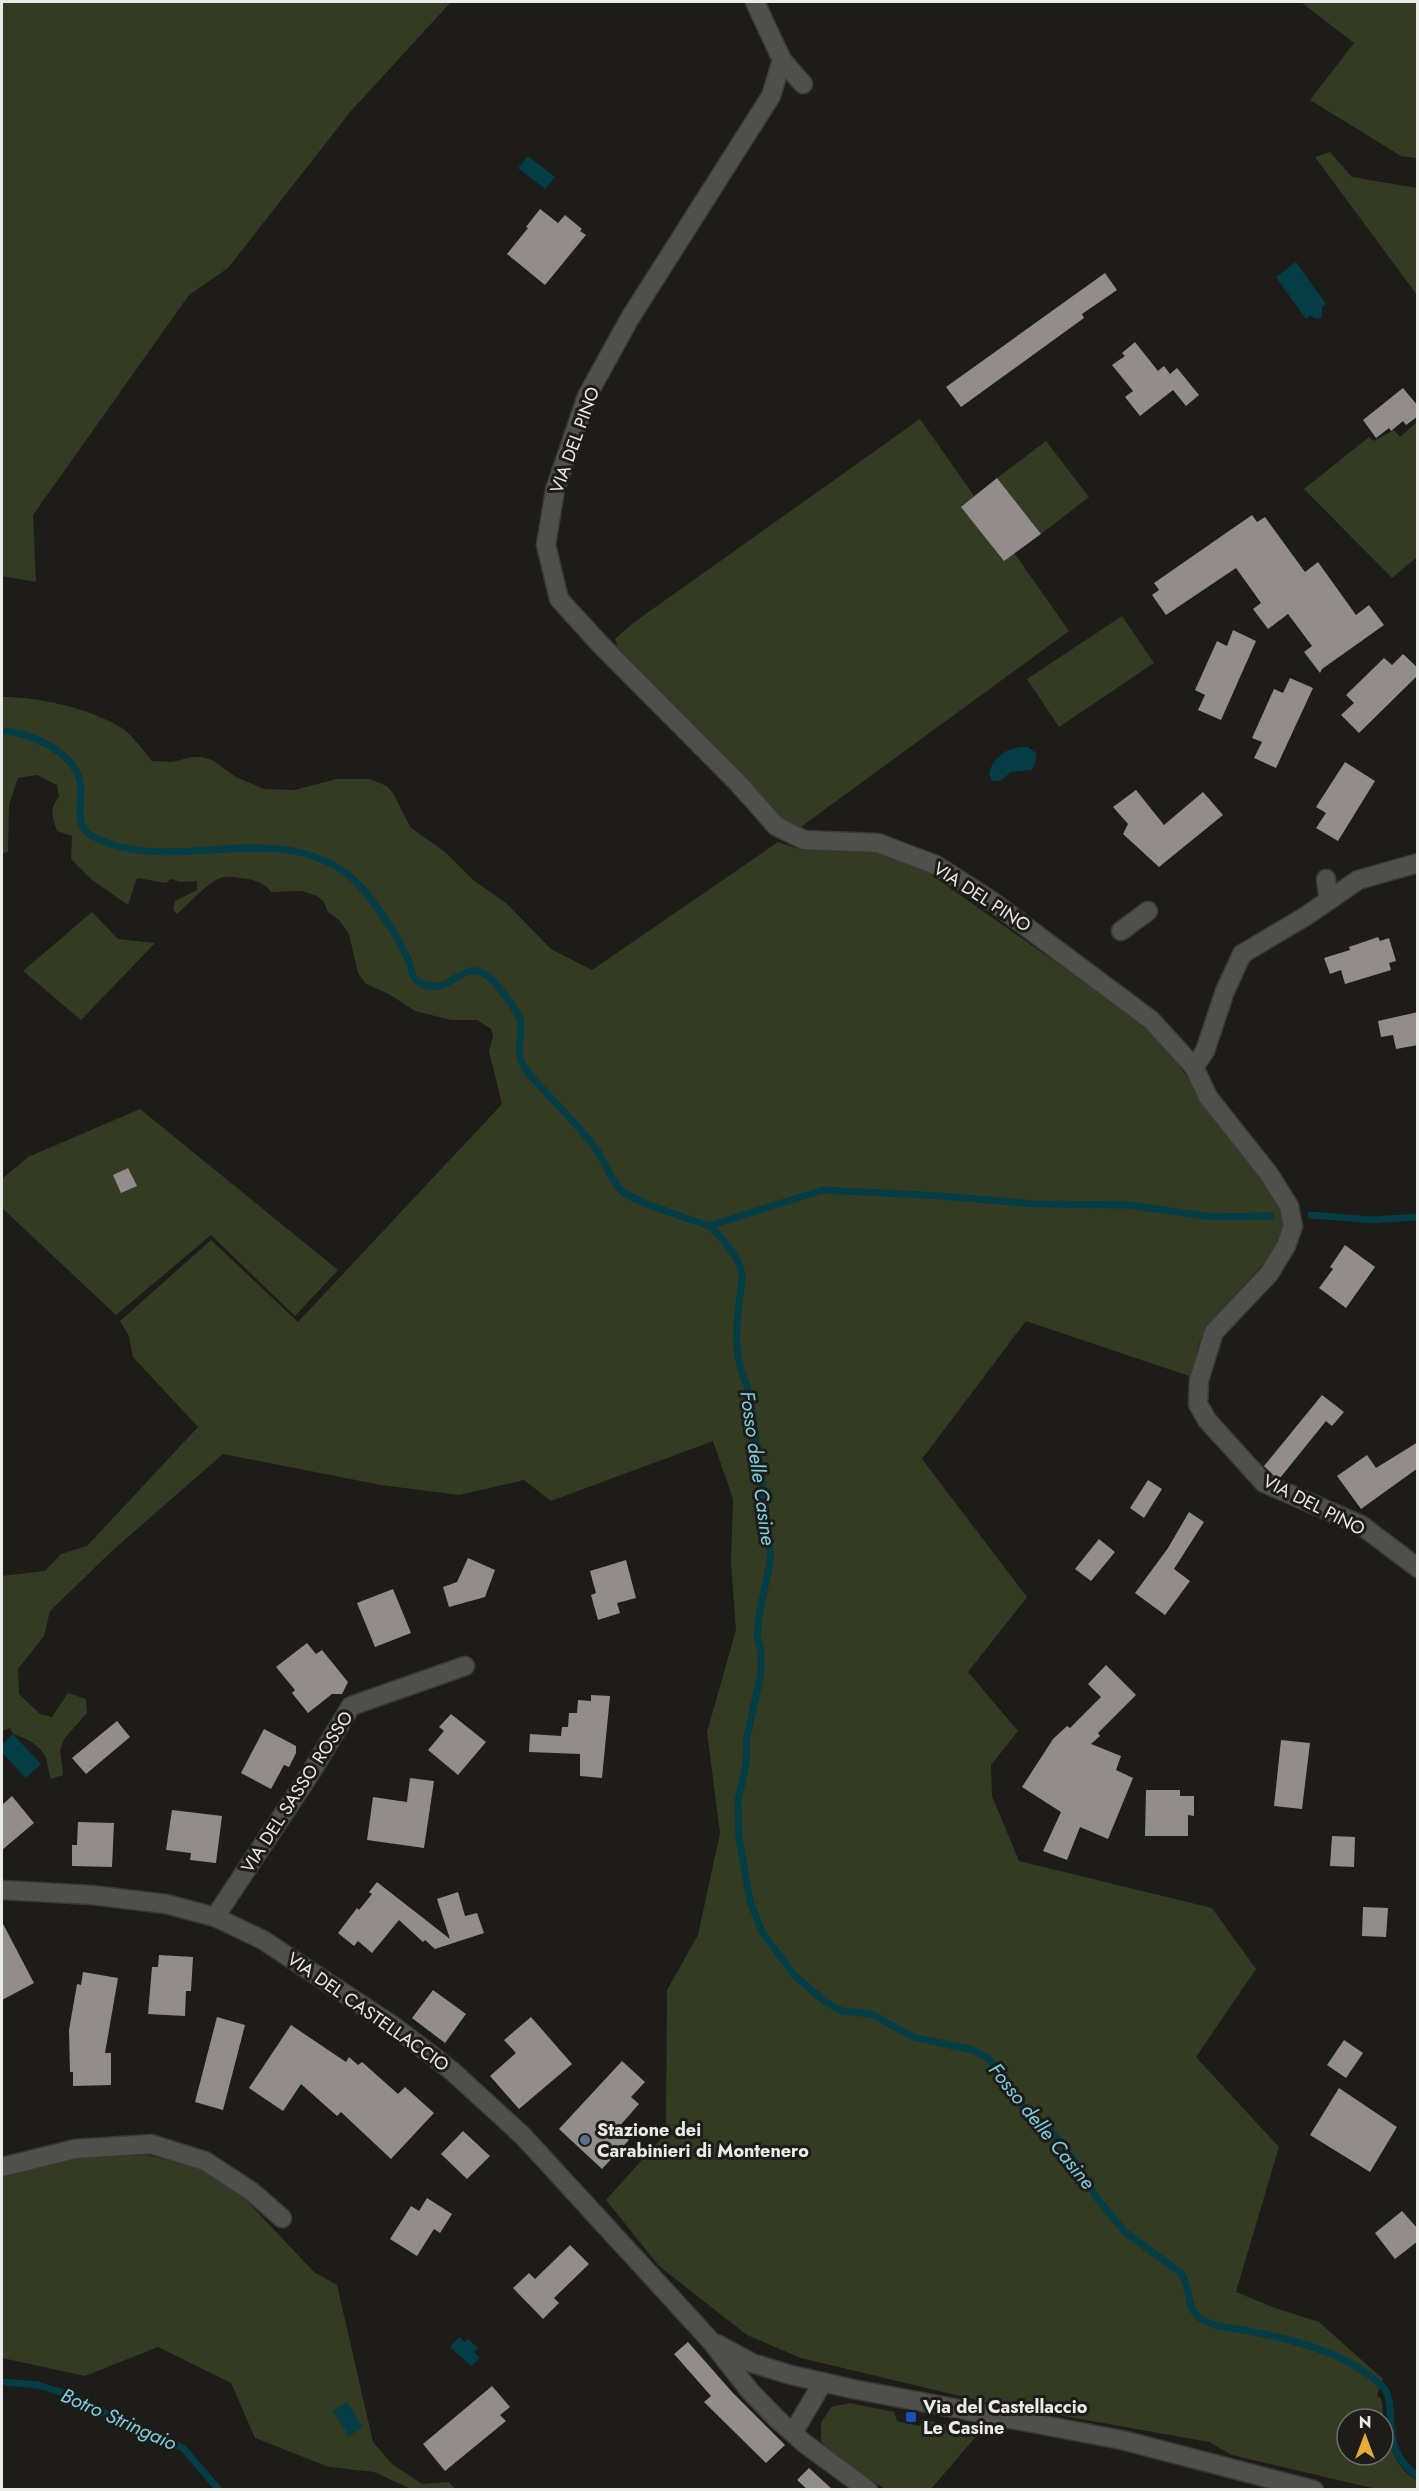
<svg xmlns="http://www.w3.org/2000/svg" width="1419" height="2491" font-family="Jost,sans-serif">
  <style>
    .green { fill: #333b22; fill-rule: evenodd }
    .water { fill: #043d46 }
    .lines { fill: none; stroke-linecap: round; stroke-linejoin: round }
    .stream { stroke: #043d46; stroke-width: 7 }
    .building { fill: #928d8c }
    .minor-casing { stroke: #393937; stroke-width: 21 }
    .minor { stroke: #4f4f4b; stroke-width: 18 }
    .service-dot { fill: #5c6f8a; stroke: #1d1c19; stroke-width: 2 }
    .transit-dot { fill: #1a4fb4; stroke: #1d1c19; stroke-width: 2 }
    .labels { text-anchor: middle; stroke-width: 6; stroke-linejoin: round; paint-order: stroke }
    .street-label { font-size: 18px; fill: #eaeae7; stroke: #1d1c19 }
    .poi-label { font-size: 18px; font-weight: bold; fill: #eaeae7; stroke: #1d1c19; text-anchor: start }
    .water-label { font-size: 20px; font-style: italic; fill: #7cd0e2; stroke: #1d1c19 }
  </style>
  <rect width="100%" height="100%" fill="#1d1c19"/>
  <g class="green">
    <polygon points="2,2 451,2 351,111 228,268 189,295 33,515 36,582 2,576"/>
    <polygon points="1301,2 1417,2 1417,158 1401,156 1310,100 1354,43"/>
    <polygon points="1330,152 1352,177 1417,188 1417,295 1315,157"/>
    <polygon points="920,419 1069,631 798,829 784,824 619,651 615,639 633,623"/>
    <polygon points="1417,422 1417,557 1392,578 1304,489 1369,437 1374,441 1394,430 1400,437"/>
    <polygon points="1046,441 1089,497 1041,534 997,478"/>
    <polygon points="1122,616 1154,663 1059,727 1027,679"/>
    <path d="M2,697C37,697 84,707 115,724C131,732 141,748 152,761L172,762L192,757H202L212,760L236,777L264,789L294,790L337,779H369L387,786L393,793L411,828L444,851L473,880L506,903L551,949L592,970L778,842L802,850L857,848L888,850L926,871L1148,1027L1154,1033L1281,1201C1282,1207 1284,1214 1285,1220C1286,1255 1217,1304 1202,1336C1196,1348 1195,1364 1192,1377L1026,1321L922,1459L1027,1597L968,1672L1018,1731L991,1765L992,1796L1019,1861L1212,1908L1256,1969L1196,2057L1279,2147L1236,2292L1275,2308L1319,2322L1383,2379L1377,2395L1381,2399C1386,2429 1388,2464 1417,2480V2489H1376L1232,2455L1209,2442L985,2402L801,2358L747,2335L659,2266L606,2200L666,2133L667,1990L698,1935L720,1833L707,1732L736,1630L731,1562L733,1499L713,1441L551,1501L524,1480L459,1495L381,1485L223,1454L113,1550L50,1611L44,1636L18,1669L19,1694L40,1714L52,1717L68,1693L86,1699L87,1713L64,1739L60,1750L63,1775L51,1779C48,1772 48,1763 45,1756C39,1744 25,1738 13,1734L10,1728L2,1731V1576L45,1571L61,1554L87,1546L198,1427L133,1357L129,1336L120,1321L211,1240L298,1322L502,1104L489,1051L493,1037L491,1029L477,1020H451L415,1011L389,994L366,984L358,973L349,934L340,921L328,912L324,902L317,896L302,891L271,892C267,885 255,880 247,879C241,878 231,876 224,877C210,879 188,905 177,914L173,910L175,901L197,890V881L181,882L171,879L166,883L137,878L128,905L92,880L71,859L72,836L57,831C52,817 49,809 59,797L57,785L37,775L18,778L9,805L8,852L3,853L2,857ZM522,1063H523L583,1135L528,1077ZM1347,2419H1383V2455H1347Z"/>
    <polygon points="92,912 118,939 155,943 81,1020 23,971"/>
    <polygon points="140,1109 338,1270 295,1316 211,1235 116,1315 2,1208 2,1179 28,1157"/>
    <polygon points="148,2155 202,2170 245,2199 314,2272 337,2285 373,2442 392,2464 422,2484 449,2482 455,2489 411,2489 374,2472 329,2467 255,2438 231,2383 158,2347 85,2376 2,2358 2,2178 68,2158"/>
    <polygon points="850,2403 894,2412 897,2421 919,2426 926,2420 979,2433 931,2489 885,2489 833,2455 821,2441 821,2423 831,2407"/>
  </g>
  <g class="water">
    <polygon points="528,156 555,177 545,189 518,168"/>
    <polygon points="1296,262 1326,304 1322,307 1322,317 1317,319 1310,316 1306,319 1276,277"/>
    <path d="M1020,747H1028L1036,753V760L1032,770L1011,772L1000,781H992L989,774C993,757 1004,750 1020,747Z"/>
    <polygon points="13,1734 41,1764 26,1778 2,1753 2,1745"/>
    <polygon points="459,2337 465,2342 468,2339 478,2348 474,2352 480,2358 471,2366 450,2347"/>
    <polygon points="347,2402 363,2427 349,2436 333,2411"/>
  </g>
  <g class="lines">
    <g class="stream">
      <path d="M2,731C29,732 73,751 80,781C84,799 72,825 92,836C170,878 271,817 347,874C368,890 396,933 407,957C412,967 410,977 420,983C456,1001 464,942 501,990C507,998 517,1010 520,1019C524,1033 515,1051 522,1063C526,1072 534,1079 540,1086C559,1107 580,1127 596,1149C605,1162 611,1181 622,1191C636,1203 690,1219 709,1226C722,1238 741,1257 742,1276C742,1285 740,1295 739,1303C736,1332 734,1360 747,1385L762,1477L763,1514L771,1557L759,1616L757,1636L761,1652V1673L747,1737L746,1765L738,1800L739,1838L750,1901L762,1932L794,1975L824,2001L842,2011L871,2014L913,2037L973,2050L986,2057L997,2068L1025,2109L1052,2132L1074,2160L1096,2197L1125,2232L1181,2273C1191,2286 1185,2307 1200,2318C1213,2328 1237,2328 1253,2332C1297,2340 1349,2354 1382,2386C1401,2405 1375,2447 1418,2476"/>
      <polyline points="1311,1215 1372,1220 1418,1217"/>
      <polyline points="709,1226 823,1190 942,1196 1034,1204 1128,1205 1213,1217 1271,1216"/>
      <polyline points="2,2382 38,2385 63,2393 88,2403 115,2419 183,2448 219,2490"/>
    </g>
  </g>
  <g class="building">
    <polygon points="540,209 558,223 565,215 582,229 580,231 586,235 545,285 507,254 528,228 526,227"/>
    <polygon points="1105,273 1117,290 1082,314 1084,318 961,407 946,387"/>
    <polygon points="1135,342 1158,371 1164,366 1170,374 1177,368 1199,395 1186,406 1173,390 1140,416 1125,397 1133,391 1112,365 1125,356 1122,353"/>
    <polygon points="1403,388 1418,406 1418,416 1406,425 1403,421 1391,431 1389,428 1376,438 1363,420"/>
    <polygon points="997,478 1041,534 1004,561 961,507"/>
    <polygon points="1252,515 1257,522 1265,517 1305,572 1318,562 1356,615 1369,605 1384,625 1322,669 1320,673 1304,652 1312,646 1288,614 1268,629 1253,609 1261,603 1236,568 1166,615 1152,595 1159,590 1154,583"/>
    <polygon points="1233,630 1256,641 1221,720 1198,710 1205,695 1195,690 1217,641 1227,646"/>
    <polygon points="1403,654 1418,668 1418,675 1359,733 1341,715 1354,703 1346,695 1384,658 1392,665"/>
    <polygon points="1290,678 1313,688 1276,768 1254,758 1262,742 1252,738 1274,689 1283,693"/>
    <polygon points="1345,762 1375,781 1338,841 1316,828 1326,813 1316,807"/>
    <polygon points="1136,790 1164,825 1203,792 1223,815 1159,867 1123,834 1128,824 1113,807"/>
    <polygon points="1378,937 1380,941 1389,938 1396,961 1389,963 1391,970 1345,984 1341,970 1330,974 1324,958 1350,950 1349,947"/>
    <polygon points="1418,1012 1418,1045 1396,1049 1393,1035 1381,1037 1378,1021"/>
    <polygon points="128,1168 137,1186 121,1193 113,1175"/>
    <polygon points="1345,1245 1375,1267 1346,1308 1319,1288 1333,1269 1330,1267"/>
    <polygon points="1322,1395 1344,1412 1332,1426 1326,1421 1280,1478 1273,1475 1264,1466"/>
    <polygon points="1418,1442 1418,1468 1361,1509 1337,1476 1367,1455 1376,1468"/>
    <polygon points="1148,1480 1162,1489 1144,1518 1130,1508"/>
    <polygon points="1189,1512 1204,1522 1174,1569 1190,1581 1165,1615 1135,1593 1168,1548"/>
    <polygon points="1099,1539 1115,1552 1091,1581 1075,1569"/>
    <polygon points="468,1558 495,1570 485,1597 449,1607 443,1587 457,1582"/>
    <polygon points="626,1560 636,1598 617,1603 620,1613 598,1620 591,1595 596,1593 590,1571"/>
    <polygon points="393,1589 411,1633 375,1647 357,1603"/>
    <polygon points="307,1643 316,1654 322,1650 348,1682 342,1694 332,1694 308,1713 292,1693 295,1690 276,1667"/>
    <polygon points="1106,1665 1136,1695 1098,1733 1100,1736 1091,1744 1121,1756 1116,1770 1133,1778 1108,1839 1080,1827 1067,1860 1043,1851 1061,1812 1022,1787 1053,1739 1067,1726 1070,1728 1101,1697 1088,1684"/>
    <polygon points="591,1695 610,1696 602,1778 580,1776 580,1754 529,1752 530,1734 561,1736 562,1727 568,1727 569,1713 577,1713 578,1700 591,1701"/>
    <polygon points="451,1714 486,1742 458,1775 428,1750 444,1731 439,1727"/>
    <polygon points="117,1721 130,1737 86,1774 72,1758"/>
    <polygon points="264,1729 296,1746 296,1753 289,1767 284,1765 271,1789 241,1773"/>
    <polygon points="1281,1740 1310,1743 1302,1809 1274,1806"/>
    <polygon points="410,1778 434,1781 424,1848 367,1840 373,1797 407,1802"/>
    <polygon points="1146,1790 1180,1790 1180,1796 1194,1796 1194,1816 1188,1815 1188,1836 1145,1836"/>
    <polygon points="12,1796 34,1823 2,1850 2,1805"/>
    <polygon points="172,1810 222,1816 216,1863 190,1860 191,1853 166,1850"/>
    <polygon points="78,1822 114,1823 112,1867 72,1866 72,1845 77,1845"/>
    <polygon points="1332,1836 1355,1837 1354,1867 1330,1866"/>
    <polygon points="377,1882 450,1939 437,1899 458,1892 465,1916 477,1913 484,1933 435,1949 425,1940 423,1942 399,1920 372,1953 358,1941 354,1946 338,1933 357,1908 359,1910 372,1894 369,1892"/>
    <polygon points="1363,1907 1388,1908 1386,1937 1362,1936"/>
    <polygon points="2,1922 34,1983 2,2000"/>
    <polygon points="159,1955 193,1957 191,1991 186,1991 185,2016 148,2014 152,1967 158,1967"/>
    <polygon points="83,1972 118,1978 105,2053 111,2053 111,2085 73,2086 73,2072 70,2072 69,2030 77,1984 81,1985"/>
    <polygon points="433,1990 466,2014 445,2043 412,2018"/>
    <polygon points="217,2017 245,2025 223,2110 195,2102"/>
    <polygon points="531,2017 572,2064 519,2109 490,2076 516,2053 504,2040"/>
    <polygon points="291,2025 346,2062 349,2057 358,2065 362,2062 398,2094 405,2087 434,2113 391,2159 341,2112 337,2116 301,2084 283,2111 249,2088"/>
    <polygon points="1344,2040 1363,2053 1346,2078 1327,2065"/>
    <polygon points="622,2061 645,2082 631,2097 639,2104 617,2129 629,2140 602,2169 559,2129"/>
    <polygon points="1339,2088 1397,2127 1370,2172 1310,2135"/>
    <polygon points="463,2131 490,2156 467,2179 441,2154"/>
    <polygon points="427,2198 452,2214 440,2233 434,2229 417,2256 390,2239 411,2206 419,2211"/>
    <polygon points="1402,2211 1418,2229 1418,2241 1395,2259 1375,2233"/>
    <polygon points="570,2245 589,2264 554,2298 559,2303 543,2319 513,2288 529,2273 535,2279"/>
    <polygon points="688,2342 733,2393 785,2445 766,2463 704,2402 711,2396 674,2354"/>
    <polygon points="492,2386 510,2407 500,2415 506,2421 445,2471 423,2444"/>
    <polygon points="809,2468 833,2490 808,2490 797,2480"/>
  </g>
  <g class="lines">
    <g class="minor-casing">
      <g id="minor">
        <polyline points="755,2 782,60 803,84"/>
        <polyline points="782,60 771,96 630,318 587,396 555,490 546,545 559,599 599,643 738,783 776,826 804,840 878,843 936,865 989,899 1151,1020 1194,1067 1208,1097 1269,1174 1289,1206 1293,1226 1286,1246 1269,1274 1214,1332 1199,1380 1198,1404 1207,1420 1264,1483 1361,1525 1418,1568"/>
        <polyline points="1326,879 1329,900"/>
        <polyline points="1121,931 1148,911"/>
        <polyline points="1194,1067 1205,1051 1225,991 1242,954 1306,916 1358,880 1418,863"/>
        <polyline points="2,1890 92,1895 166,1904 215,1917 263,1940 395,2027 452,2071 523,2136 710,2340 750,2391 776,2418 804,2443 868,2490"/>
        <polyline points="215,1917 310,1774 351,1706 465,1666"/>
        <polyline points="2,2167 75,2149 151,2144 205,2161 251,2191 282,2218"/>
        <polyline points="717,2344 752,2363 791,2375 853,2389 1122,2440 1314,2490"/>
        <polyline points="793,2433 823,2382"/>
      </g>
    </g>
    <use href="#minor" class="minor"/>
  </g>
  <circle class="service-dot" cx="585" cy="2140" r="6"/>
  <rect class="transit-dot" x="905" y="2411" width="12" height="12" rx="3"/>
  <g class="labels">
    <g class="street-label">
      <text transform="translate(575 440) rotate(-70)" y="6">VIA DEL PINO</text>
      <text transform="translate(982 897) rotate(33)" y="6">VIA DEL PINO</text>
      <text transform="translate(1314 1505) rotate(27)" y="6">VIA DEL PINO</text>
      <text transform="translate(297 1792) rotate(-57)" y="6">VIA DEL SASSO ROSSO</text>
      <text transform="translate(368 2012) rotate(35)" y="6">VIA DEL CASTELLACCIO</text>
    </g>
    <g class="poi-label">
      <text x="597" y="2136">Stazione dei<tspan x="597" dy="21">Carabinieri di Montenero</tspan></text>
      <text x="923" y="2413">Via del Castellaccio<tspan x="923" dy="21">Le Casine</tspan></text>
    </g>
    <g class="water-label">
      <text transform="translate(758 1468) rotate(82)" y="7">Fosso delle Casine</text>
      <text transform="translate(1042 2126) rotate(51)" y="7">Fosso delle Casine</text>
      <text transform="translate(119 2419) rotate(24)" y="7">Botro Stringaio</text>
    </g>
  </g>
  <rect width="1419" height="2491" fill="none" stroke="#eaeae7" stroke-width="6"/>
  <g transform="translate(1365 2437)"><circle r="28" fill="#1d1c19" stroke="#6f6e6b" stroke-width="1.5"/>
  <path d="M0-4.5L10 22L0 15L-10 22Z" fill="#e6ac36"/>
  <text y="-9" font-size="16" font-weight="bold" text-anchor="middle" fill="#eaeae7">N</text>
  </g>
</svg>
